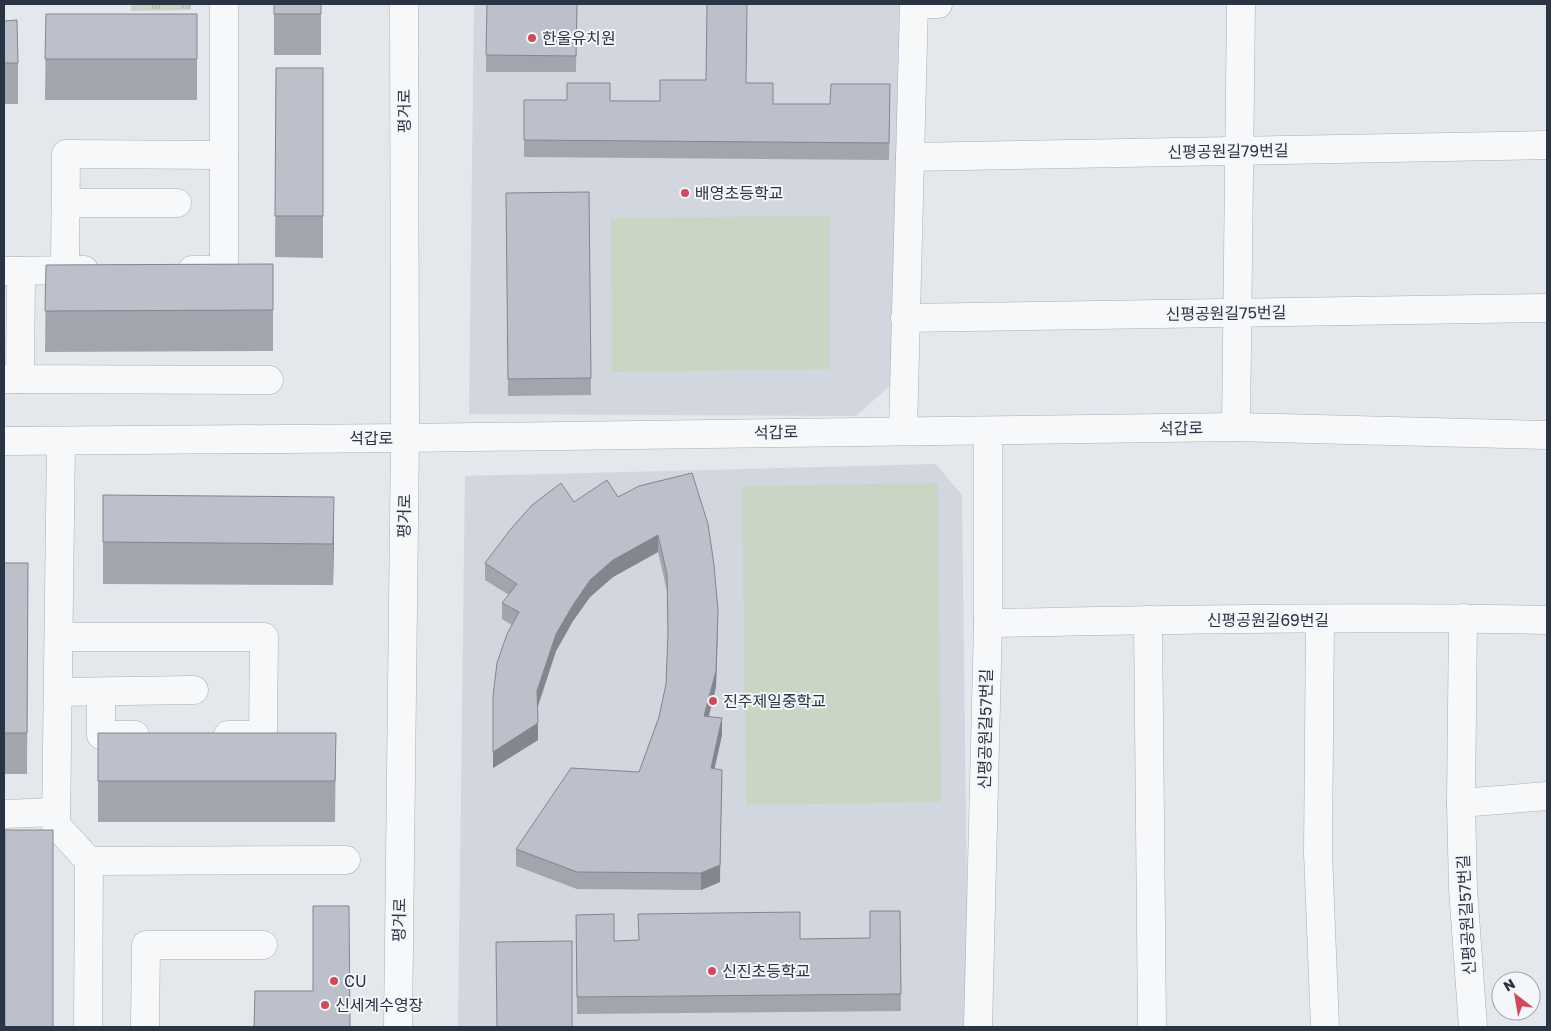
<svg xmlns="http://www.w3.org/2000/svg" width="1551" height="1031" font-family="'Golos Text','Noto Sans KR',sans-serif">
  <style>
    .built { fill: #d2d6de }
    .grass { fill: #c9d6c5 }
    .park { fill: url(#park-tufts) }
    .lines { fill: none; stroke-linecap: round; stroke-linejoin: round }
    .minor-casing { stroke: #a9aeb7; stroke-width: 29 }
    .minor { stroke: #f7f8fa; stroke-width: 28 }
    .wall { fill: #a1a5ae }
    .shaded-wall { fill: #83868d }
    .building { fill: #bbc0ca; stroke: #83868d }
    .poi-dot { fill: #d1495b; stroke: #f4f6f9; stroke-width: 2 }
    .labels { text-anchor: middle; stroke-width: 4; stroke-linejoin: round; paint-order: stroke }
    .poi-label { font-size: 16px; fill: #2b3445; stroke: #f4f6f9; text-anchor: start }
    .street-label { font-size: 16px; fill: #2b3445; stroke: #f4f6f9 }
  </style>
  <defs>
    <pattern id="park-tufts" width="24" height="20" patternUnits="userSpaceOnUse" patternTransform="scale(1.25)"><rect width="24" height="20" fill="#c9d6c5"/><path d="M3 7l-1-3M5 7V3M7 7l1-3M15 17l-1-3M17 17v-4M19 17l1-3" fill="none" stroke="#adb8ab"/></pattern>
  </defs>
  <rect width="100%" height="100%" fill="#e4e7ec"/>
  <g class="built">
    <polygon points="474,4 902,4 894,382 856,416 469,414"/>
    <polygon points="936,464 962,495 967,906 965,1027 458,1027 465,476"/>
  </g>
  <g class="grass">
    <polygon points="830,216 830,369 612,372 611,218"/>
    <polygon points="938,483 941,802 746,805 742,486"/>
  </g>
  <polygon class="park" points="131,4 191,4 191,10 131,11"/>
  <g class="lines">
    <g class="minor-casing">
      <g id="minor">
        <polyline points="914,4 938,4"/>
        <polyline points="910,157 1547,145"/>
        <polyline points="66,203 177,203"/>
        <polyline points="65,270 66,154 224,155"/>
        <polyline points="192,270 224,270 224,4"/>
        <polyline points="4,271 84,270"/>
        <polyline points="905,318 1547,308"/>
        <polyline points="4,379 269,380"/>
        <polyline points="20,379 21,271"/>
        <polyline points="1236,427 1241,4"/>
        <polyline points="903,431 914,4"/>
        <polyline points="4,441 405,438 1236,427 1547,435"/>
        <polyline points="61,441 56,825 89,861 88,1027"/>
        <polyline points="1463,618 1461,803 1463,889 1473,1027"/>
        <polyline points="1320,619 1318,853 1325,1027"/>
        <polyline points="1148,620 1152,1027"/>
        <path d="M988,623C1174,620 1361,616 1547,620"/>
        <polyline points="59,637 264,637 263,735 228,735"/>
        <polyline points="58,692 194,690"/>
        <polyline points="101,692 101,735 135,735"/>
        <polyline points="1461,803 1547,796"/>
        <polyline points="4,814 56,812"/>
        <polyline points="89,861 346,860"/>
        <polyline points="145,1027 146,945 263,945"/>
        <polyline points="398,1027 405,438 404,4"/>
        <polyline points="978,1027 988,623 988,431"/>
      </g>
    </g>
    <use href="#minor" class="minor"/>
  </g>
  <g class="wall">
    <rect x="274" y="4" width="47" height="51"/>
    <polygon points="487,4 577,4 576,72 486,72"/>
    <polygon points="46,14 197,14 197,100 45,100"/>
    <polygon points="4,21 18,63 18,104 4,104"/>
    <polygon points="276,68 323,68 323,258 275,257"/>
    <polygon points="747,83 773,104 830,104 890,84 889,160 524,157 524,100 660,101"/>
    <polygon points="589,192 591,395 508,396 506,193"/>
    <polygon points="273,264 273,351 45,352 46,265"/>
    <polygon points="639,486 718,628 716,687 709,717 722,735 714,769 720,882 701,890 577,889 516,866 516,849 639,772 659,717 666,684 668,639 667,591 658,552 613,577 590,597 573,621 556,651 538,707 538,740 493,768 512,625 502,619 502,603 509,595 485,580 485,563 574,502 618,497"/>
    <polygon points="103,495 334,538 333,585 103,584"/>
    <polygon points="4,563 28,563 27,774 4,774"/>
    <polygon points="98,733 336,733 335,822 98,822"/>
    <polygon points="900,911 901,1011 577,1014 576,915 614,941 800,939 870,938"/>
  </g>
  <g class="shaded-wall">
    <polygon points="334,497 334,538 333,585 333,544"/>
    <polygon points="658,535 658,552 613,577 590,597 573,621 556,651 537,708 537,691 556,634 573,605 590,580 613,560"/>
    <polygon points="718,611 716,687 704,733 704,716"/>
    <polygon points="722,718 722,735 711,785 711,768"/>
    <polygon points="538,723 538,740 493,768 493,752"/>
    <polygon points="722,770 720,882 701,890 701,873"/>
  </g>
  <g class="building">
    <rect x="274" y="4" width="47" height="10"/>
    <polygon points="487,4 577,4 576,56 486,55"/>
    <polygon points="707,4 747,4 746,83 773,83 773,104 830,104 831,84 890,84 889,143 524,140 524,100 567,100 567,83 610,83 610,101 660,101 660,80 706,80"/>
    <polygon points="46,14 197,14 197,59 45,59"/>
    <polygon points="17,20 18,63 4,63 4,21"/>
    <polygon points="276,68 323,68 323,216 275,216"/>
    <polygon points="589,192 591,378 508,379 506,193"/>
    <polygon points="273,264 273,310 45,311 46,265"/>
    <polygon points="692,473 708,524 714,565 718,611 716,671 704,716 722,718 711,768 722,770 720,865 701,873 577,872 516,849 571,768 639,772 659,717 666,684 668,633 667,574 658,535 613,560 590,580 573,605 556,634 537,691 538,723 493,752 493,696 497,663 507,634 519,612 502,603 517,584 485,563 510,530 532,505 561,483 574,502 607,480 618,497 639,486"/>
    <polygon points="103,495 334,497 333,544 103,542"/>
    <polygon points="4,563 28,563 27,733 4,733"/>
    <polygon points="98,733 336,733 335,781 98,781"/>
    <rect x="5" y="830" width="48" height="197"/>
    <polygon points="313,906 349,906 350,1027 254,1027 255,991 313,991"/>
    <polygon points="870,911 900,911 901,994 577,997 576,915 614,914 614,941 639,940 638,914 800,912 800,939 870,938"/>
    <polygon points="572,941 572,1027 497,1027 496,942"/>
  </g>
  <g class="poi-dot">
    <circle cx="532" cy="38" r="5"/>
    <circle cx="685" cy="193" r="5"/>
    <circle cx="713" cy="701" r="5"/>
    <circle cx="712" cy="971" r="5"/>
    <circle cx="334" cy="981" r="5"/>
    <circle cx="325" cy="1005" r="5"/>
  </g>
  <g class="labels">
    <g class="poi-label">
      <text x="542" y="44">한울유치원</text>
      <text x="695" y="199">배영초등학교</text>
      <text x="723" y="707">진주제일중학교</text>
      <text x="722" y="977">신진초등학교</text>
      <text x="344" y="987">CU</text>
      <text x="335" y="1011">신세계수영장</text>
    </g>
    <g class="street-label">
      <text transform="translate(404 111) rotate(-90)" y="6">평거로</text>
      <text transform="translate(1228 151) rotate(-1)" y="6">신평공원길79번길</text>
      <text transform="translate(1226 313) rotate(-1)" y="6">신평공원길75번길</text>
      <text transform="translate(1181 428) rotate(-1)" y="6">석갑로</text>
      <text transform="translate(776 432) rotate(-1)" y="6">석갑로</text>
      <text x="371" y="444">석갑로</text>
      <text transform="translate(404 516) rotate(-89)" y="6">평거로</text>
      <text x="1268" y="626">신평공원길69번길</text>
      <text transform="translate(985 729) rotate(-89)" y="6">신평공원길57번길</text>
      <text transform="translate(1466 915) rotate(-93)" y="6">신평공원길57번길</text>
      <text transform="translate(399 920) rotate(-89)" y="6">평거로</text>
    </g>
  </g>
  <rect width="1551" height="1031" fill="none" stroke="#2b3445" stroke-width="10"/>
  <g transform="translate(1516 996) rotate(329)"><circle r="24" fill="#f4f6f9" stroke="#a4a8b1"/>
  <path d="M0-4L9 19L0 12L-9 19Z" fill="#d1495b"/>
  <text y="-8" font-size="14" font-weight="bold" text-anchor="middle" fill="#2b3445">N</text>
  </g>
</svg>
